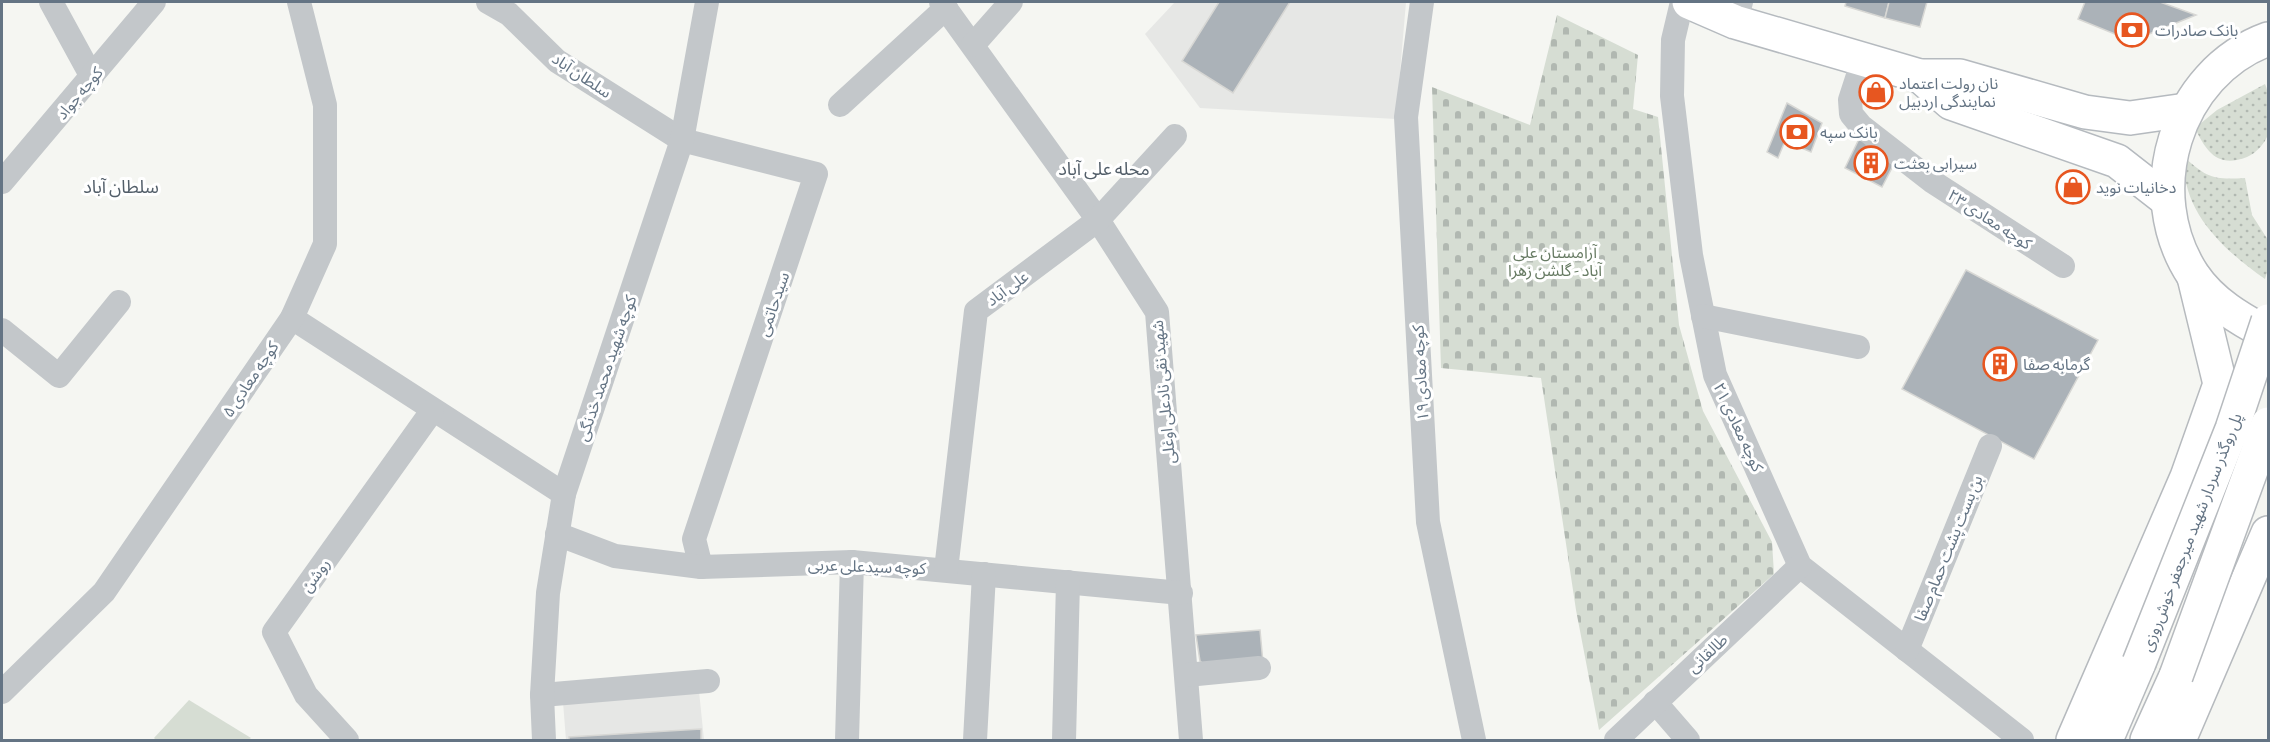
<svg xmlns="http://www.w3.org/2000/svg" width="2270" height="742" font-family="'Alegreya Sans','Noto Sans Arabic',sans-serif">
  <style>
    .built { fill: #e6e7e5 }
    .grass { fill: url(#grass-dots) }
    .cemetery { fill: url(#cemetery-stones) }
    .park { fill: #d6ddd3 }
    .building { fill: #abb2b8; stroke: #d7d7d4; stroke-width: 1.5 }
    .lines { fill: none; stroke-linecap: round; stroke-linejoin: round }
    .secondary-casing { stroke: #b5babf; stroke-width: 36 }
    .primary-casing { stroke: #b6babe; stroke-width: 36 }
    .minor { stroke: #c3c7ca; stroke-width: 24 }
    .secondary { stroke: #fff; stroke-width: 33 }
    .primary { stroke: #fff; stroke-width: 33 }
    .primary-bridge-casing { stroke: #b6babe; stroke-width: 36; stroke-linecap: butt }
    .primary-bridge { stroke: #fff; stroke-width: 33 }
    .labels { text-anchor: middle; stroke-width: 6; stroke-linejoin: round; paint-order: stroke }
    .poi-label { font-size: 16px; fill: #647484; stroke: #fff; text-anchor: start }
    .street-label { font-size: 16px; fill: #647484; stroke: #fff }
    .park-label { font-size: 16px; fill: #677b63; stroke: #fff }
    .neighbourhood-label { font-size: 18px; fill: #525e69; stroke: #fff }
  </style>
  <defs>
    <pattern id="grass-dots" width="8" height="8" patternUnits="userSpaceOnUse" patternTransform="scale(1.5)"><rect width="8" height="8" fill="#d6ddd3"/><path d="M2 2h.1M6 6h.1" fill="none" stroke="#b1b8b1" stroke-width="1.8" stroke-linecap="round"/></pattern>
    <pattern id="cemetery-stones" width="16" height="16" patternUnits="userSpaceOnUse" patternTransform="scale(1.5)"><rect width="16" height="16" fill="#d6ddd3"/><path d="M2 7V4a2 2 0 0 1 4 0v3zM10 15v-3a2 2 0 0 1 4 0v3z" fill="#b1b8b1"/></pattern>
  </defs>
  <rect width="100%" height="100%" fill="#f5f6f2"/>
  <g class="built">
    <polygon points="1175,2 1406,2 1396,119 1200,108 1145,34"/>
    <polygon points="699,691 704,740 566,740 563,702"/>
  </g>
  <g class="grass">
    <path d="M2265,84C2269,93 2268,101 2268,111C2268,117 2270,128 2268,134C2265,144 2256,153 2247,157C2218,168 2207,153 2195,128L2217,110Z"/>
    <path d="M2184,157C2207,178 2214,180 2245,178L2252,215L2268,240V269L2265,279C2224,250 2181,212 2184,157Z"/>
  </g>
  <polygon class="cemetery" points="1557,15 1638,55 1633,109 1658,117 1679,325 1703,411 1772,542 1774,574 1599,730 1576,610 1541,378 1441,368 1432,87 1530,125"/>
  <polygon class="park" points="189,700 251,738 248,740 156,740 154,738"/>
  <g class="building">
    <polygon points="1219,2 1290,2 1233,93 1182,61"/>
    <polygon points="1846,2 1889,2 1885,18 1845,6"/>
    <polygon points="1889,2 1927,2 1920,27 1885,18"/>
    <polygon points="2085,2 2160,2 2196,15 2132,41 2078,19"/>
    <polygon points="1787,103 1822,123 1811,152 1785,141 1778,158 1767,152"/>
    <polygon points="1859,139 1897,158 1882,187 1845,168"/>
    <polygon points="1966,270 2098,340 2034,459 1902,389"/>
    <polygon points="1260,630 1263,663 1207,667 1200,661 1196,635"/>
    <polygon points="701,729 701,740 569,740 569,737"/>
  </g>
  <g class="lines">
    <g class="secondary-casing">
      <g id="secondary">
        <polyline points="1689,2 1735,22 1920,76 1960,76 2085,112 2130,118 2186,110"/>
        <polyline points="1920,76 1951,103 2117,161 2167,200"/>
      </g>
    </g>
    <g class="primary-casing">
      <g id="primary">
        <path d="M2268,39C2175,73 2139,193 2193,275C2212,303 2240,319 2268,334"/>
        <polyline points="2073,740 2187,477 2220,384 2194,277"/>
        <polyline points="2106,740 2139,663"/>
        <polyline points="2147,740 2176,676"/>
        <polyline points="2179,740 2268,533"/>
      </g>
    </g>
    <g class="minor">
      <polyline points="51,2 92,77"/>
      <polyline points="488,2 509,14 557,61 682,140 816,174 694,539 701,567"/>
      <polyline points="941,2 1098,220 1157,312 1191,740"/>
      <polyline points="1422,2 1406,117 1428,522 1474,740"/>
      <polyline points="1682,2 1673,40 1672,96 1691,255 1715,375 1800,566 2022,740"/>
      <polyline points="1735,22 1741,2"/>
      <polyline points="973,45 1011,2"/>
      <polyline points="1863,60 1850,100 1851,114 1861,126 1933,182 2063,266"/>
      <polyline points="840,105 946,8"/>
      <polyline points="2,182 154,2"/>
      <polyline points="1703,316 1858,347"/>
      <polyline points="292,318 564,494"/>
      <polyline points="2,330 59,376 119,302"/>
      <polyline points="557,534 615,556 701,567 852,562 1181,593"/>
      <polyline points="946,570 976,311 1098,220 1175,136"/>
      <polyline points="1907,650 1990,446"/>
      <polyline points="1187,675 1259,668"/>
      <polyline points="2,692 104,592 292,318 325,244 325,105 299,2"/>
      <polyline points="542,695 708,681"/>
      <polyline points="1655,702 1688,740"/>
      <polyline points="347,740 306,695 274,632 432,411"/>
      <polyline points="544,740 542,695 548,593 564,494 682,140 707,2"/>
      <polyline points="847,740 852,562"/>
      <polyline points="975,740 984,574"/>
      <polyline points="1064,740 1068,582"/>
      <polyline points="1616,740 1800,566"/>
    </g>
    <use href="#secondary" class="secondary"/>
    <use href="#primary" class="primary"/>
    <g class="primary-bridge-casing">
      <g id="primary-bridge">
        <polyline points="2139,663 2232,429 2268,321"/>
        <polyline points="2176,676 2268,424"/>
      </g>
    </g>
    <use href="#primary-bridge" class="primary-bridge"/>
  </g>
  <defs>
    <g id="bank-ring" transform="scale(1.725)"><circle r="9.5" fill="#fff" stroke="#e75620" stroke-width="1.5"/><path d="M-6-4H6V4H-6ZM0-2.3a2.3 2.3 0 1 0 0 4.6a2.3 2.3 0 1 0 0-4.6Z" fill="#e75620"/></g>
    <g id="shop-ring" transform="scale(1.725)"><circle r="9.5" fill="#fff" stroke="#e75620" stroke-width="1.5"/><path d="M-5-2.5h2.3a2.7 3.5 0 0 1 5.4 0H5L5.5 6h-11ZM-1.5-2.5h3a1.5 2.3 0 0 0-3 0Z" fill="#e75620"/></g>
    <g id="building-ring" transform="scale(1.725)"><circle r="9.5" fill="#fff" stroke="#e75620" stroke-width="1.5"/><path d="M-4-6H4V6H1V3H-1V6H-4ZM-2.5-4.3h1.7v1.8h-1.7ZM.8-4.3h1.7v1.8H.8ZM-2.5-1h1.7V.8h-1.7ZM.8-1h1.7V.8H.8Z" fill="#e75620"/></g>
  </defs>
  <g fill-rule="evenodd">
    <use href="#bank-ring" x="2132" y="30"/>
    <use href="#shop-ring" x="1876" y="92"/>
    <use href="#bank-ring" x="1797" y="132"/>
    <use href="#building-ring" x="1871" y="163"/>
    <use href="#shop-ring" x="2073" y="187"/>
    <use href="#building-ring" x="2000" y="364"/>
  </g>
  <g class="labels">
    <g class="poi-label">
      <text x="2155" y="36">بانک صادرات</text>
      <text x="1899" y="89">نان رولت اعتماد<tspan x="1899" dy="18">نمایندگی اردبیل</tspan></text>
      <text x="1820" y="138">بانک سپه</text>
      <text x="1894" y="169">سیرابی بعثت</text>
      <text x="2096" y="193">دخانیات نوید</text>
      <text x="2023" y="370">گرمابه صفا</text>
    </g>
    <g class="street-label">
      <text transform="translate(582 75) rotate(34)" y="6">سلطان آباد</text>
      <text transform="translate(79 93) rotate(-50)" y="6">کوچه جواد</text>
      <text transform="translate(1990 219) rotate(33)" y="6">کوچه معادی ۲۳</text>
      <text transform="translate(1007 288) rotate(-36)" y="6">علی آباد</text>
      <text transform="translate(773 304) rotate(-71)" y="6">سیدحاتمی</text>
      <text transform="translate(606 368) rotate(-71)" y="6">کوچه شهید محمد خدنگی</text>
      <text transform="translate(1420 373) rotate(-93)" y="6">کوچه معادی ۱۹</text>
      <text transform="translate(250 379) rotate(-56)" y="6">کوچه معادی ۵</text>
      <text transform="translate(1163 392) rotate(-95)" y="6">شهید نقی نادعلی اوغلی</text>
      <text transform="translate(1739 427) rotate(65)" y="6">کوچه معادی ۲۱</text>
      <text transform="translate(2191 532) rotate(-69)" y="6">پل روگذر سردار شهید میرجعفر خوش‌روزی</text>
      <text transform="translate(1948 548) rotate(-68)" y="6">بن بست پشت حمام صفا</text>
      <text transform="translate(867 566) rotate(2)" y="6">کوچه سیدعلی عربی</text>
      <text transform="translate(315 575) rotate(-54)" y="6">روشن</text>
      <text transform="translate(1707 653) rotate(-43)" y="6">طالقانی</text>
    </g>
    <g class="park-label">
      <text x="1555" y="258">آرامستان علی<tspan x="1555" dy="18">آباد - گلشن زهرا</tspan></text>
    </g>
    <g class="neighbourhood-label">
      <text x="1104" y="175">محله علی آباد</text>
      <text x="121" y="193">سلطان آباد</text>
    </g>
  </g>
  <rect width="2270" height="742" fill="none" stroke="#647484" stroke-width="6"/>
</svg>
